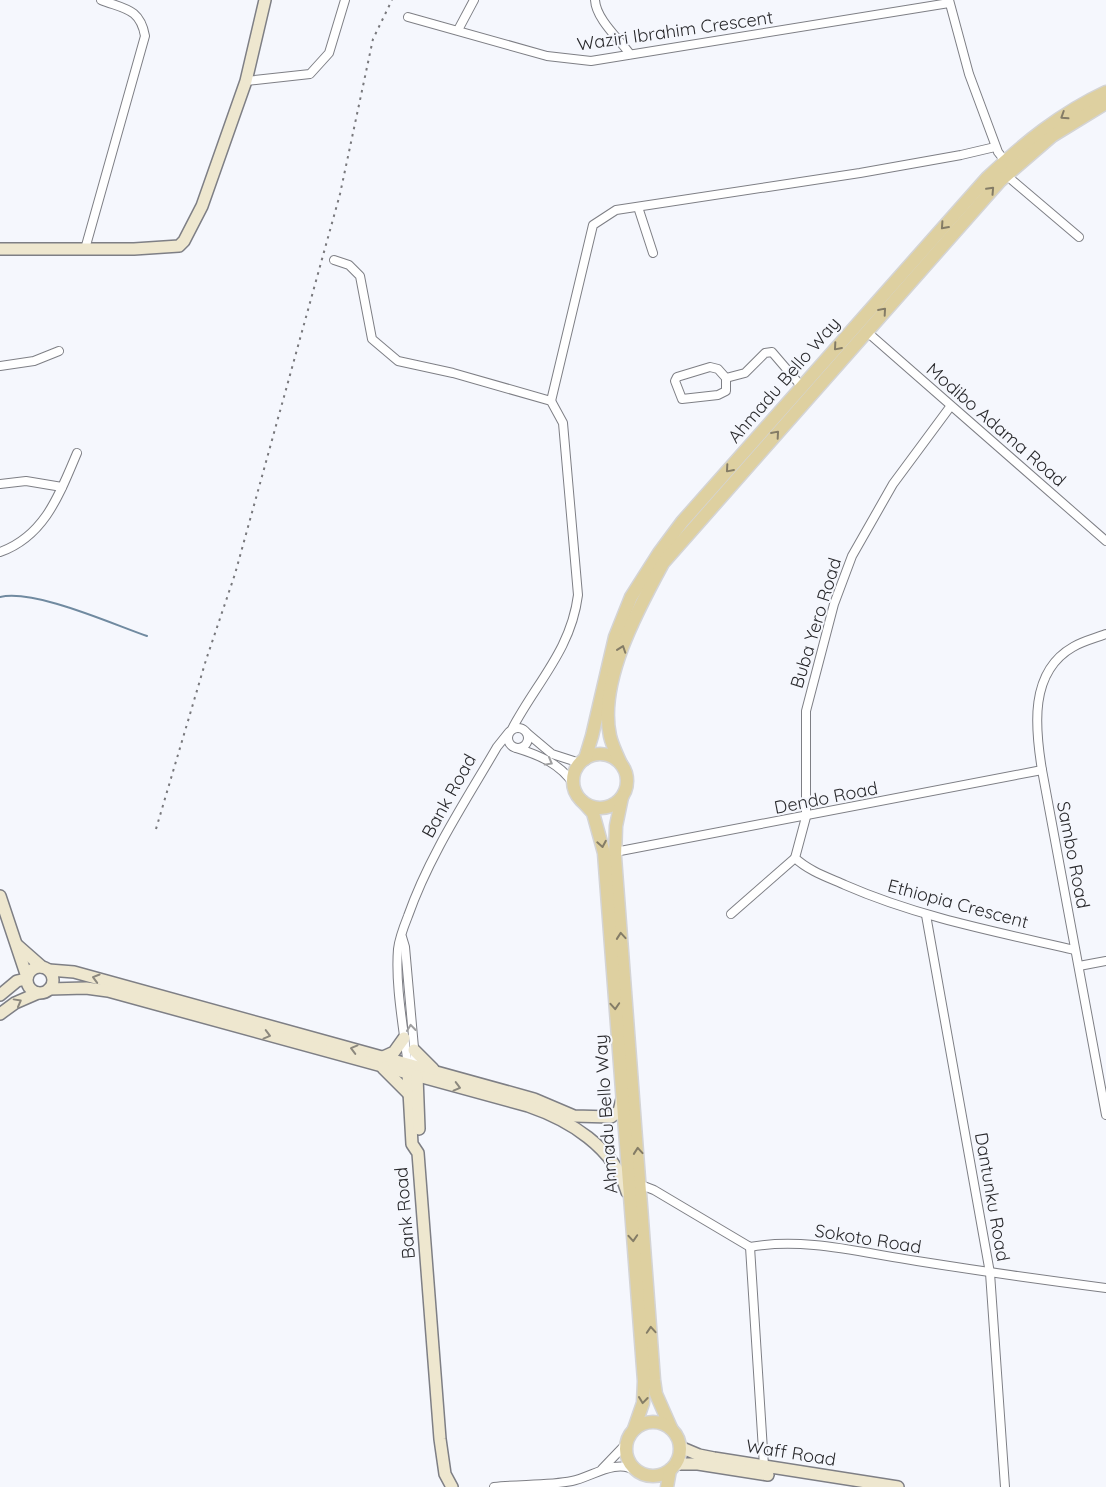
<svg xmlns="http://www.w3.org/2000/svg" width="1106" height="1487" font-family="Quicksand,sans-serif">
  <style>
    .lines { fill: none; stroke-linecap: round; stroke-linejoin: round }
    .stream { stroke: #708aa0; stroke-width: 2 }
    .street-casing { stroke: #7e7f85; stroke-width: 10 }
    .secondary-casing { stroke: #7e7f85; stroke-width: 14 }
    .primary-casing { stroke: #d4d4d5; stroke-width: 15 }
    .street { stroke: #fff; stroke-width: 8 }
    .secondary { stroke: #eee7cf; stroke-width: 11 }
    .primary { stroke: #ded0a0; stroke-width: 12 }
    .rail { stroke: #78787c; stroke-width: 2; stroke-dasharray: 2.5 5; stroke-linecap: butt }
    .oneway { stroke: #847c66 }
    .oneway2 { stroke: #9f9fa0 }
    .oneway3 { stroke: #8c887e }
    .labels { text-anchor: middle; stroke-width: 4; stroke-linejoin: round; paint-order: stroke }
    .street-label { font-size: 18px; fill: #29292c; stroke: #f5f7fd }
  </style>
  <rect width="100%" height="100%" fill="#f5f7fd"/>
  <g class="lines">
    <path class="stream" d="M0,597C35,589 112,624 147,636"/>
    <g class="street-casing">
      <g id="street">
        <path d="M595,0C596,19 619,39 630,54"/>
        <polyline points="949,0 969,74 998,152 1005,161"/>
        <polyline points="408,17 547,56 591,61 949,3"/>
        <polyline points="458,30 474,0"/>
        <polyline points="246,81 310,74 329,53 345,0"/>
        <polyline points="1006,175 1079,237"/>
        <polyline points="638,207 653,253"/>
        <path d="M85,249L145,36C140,8 124,9 101,0"/>
        <path d="M334,260L349,265L360,276L372,339L398,361L453,373L551,401L563,423L578,595C571,650 536,683 512,729"/>
        <polyline points="866,331 1106,541"/>
        <polyline points="0,366 34,361 59,351"/>
        <polygon points="710,367 718,369 726,378 726,391 718,395 682,399 675,381 677,377"/>
        <polyline points="726,378 745,373 765,353 772,352 802,387"/>
        <polyline points="551,401 593,225 616,210 860,173 961,155 995,147"/>
        <path d="M950,407L893,484L852,556L834,604L806,711V817L795,858C809,871 827,877 845,885C918,917 997,932 1075,950"/>
        <polyline points="0,484 26,481 62,487"/>
        <path d="M0,552C45,536 60,493 77,453"/>
        <path d="M1106,634C1096,638 1083,641 1073,647C1029,672 1035,728 1042,770L1106,1115"/>
        <circle cx="518" cy="738" r="10"/>
        <polyline points="527,733 552,754 580,763"/>
        <path d="M516,748C539,755 561,764 574,785"/>
        <polyline points="615,852 1042,770"/>
        <polyline points="731,914 795,858"/>
        <polyline points="926,915 990,1273 1005,1487"/>
        <polyline points="402,937 405,947 416,1070"/>
        <polyline points="1079,966 1106,961"/>
        <path d="M408,1067C404,1030 395,986 398,949C399,939 404,926 408,916C429,856 465,802 497,747L509,732"/>
        <path d="M641,1185L654,1190L750,1247C805,1237 862,1253 917,1261C980,1271 1043,1280 1106,1288"/>
        <polyline points="750,1247 764,1466"/>
        <polyline points="602,1469 625,1445"/>
        <path d="M494,1487C519,1484 547,1486 572,1481C592,1477 616,1458 636,1471"/>
      </g>
    </g>
    <g class="secondary-casing">
      <g id="secondary">
        <polyline points="0,249 134,249 179,246 184,241 202,206 246,81 265,0"/>
        <polyline points="0,896 27,977"/>
        <polyline points="17,945 42,967"/>
        <circle cx="40" cy="980" r="13"/>
        <polyline points="49,970 74,972 534,1099 574,1116 611,1117 619,1111 622,1099"/>
        <path d="M49,989L86,988L108,991L528,1106C569,1120 614,1147 627,1192"/>
        <polyline points="0,995 17,981 26,979"/>
        <polyline points="0,1014 15,1003 38,993"/>
        <polyline points="414,1050 433,1069"/>
        <polyline points="383,1057 394,1052 404,1038"/>
        <polyline points="383,1068 409,1094"/>
        <polyline points="408,1074 412,1144 418,1153 440,1439 445,1474 452,1487"/>
        <polyline points="417,1076 419,1129"/>
        <polyline points="680,1447 699,1455 714,1458 898,1487"/>
        <polyline points="676,1464 698,1464 768,1475"/>
      </g>
    </g>
    <g class="primary-casing">
      <g id="primary">
        <circle cx="600" cy="781" r="27"/>
        <path d="M585,759L592,736L615,637L631,597L659,553L682,522L987,178C1023,144 1061,113 1106,92"/>
        <path d="M621,764C617,755 612,745 610,736C598,682 638,609 663,563L1000,181L1052,136L1106,103"/>
        <polyline points="622,797 616,826 615,857 654,1380 656,1394 671,1428"/>
        <polyline points="582,801 593,813 604,853 644,1381 643,1403 634,1429"/>
        <circle cx="653" cy="1449" r="27"/>
        <polyline points="667,1487 670,1470"/>
      </g>
    </g>
    <use href="#street" class="street"/>
    <use href="#secondary" class="secondary"/>
    <use href="#primary" class="primary"/>
    <polyline class="rail" points="156,829 206,660 235,574 340,194 373,39 392,0"/>
  </g>
  <defs><path id="oneway-chevron" d="M-2-3.5L2.5 0L-2 3.5" fill="none" stroke-width="1.6" stroke-linecap="round" stroke-linejoin="round" transform="scale(1.25)"/></defs>
  <g class="oneway">
    <use href="#oneway-chevron" transform="translate(1064 116) rotate(147)"/>
    <use href="#oneway-chevron" transform="translate(991 190) rotate(-47)"/>
    <use href="#oneway-chevron" transform="translate(944 226) rotate(132)"/>
    <use href="#oneway-chevron" transform="translate(883 311) rotate(-49)"/>
    <use href="#oneway-chevron" transform="translate(837 347) rotate(131)"/>
    <use href="#oneway-chevron" transform="translate(776 434) rotate(-49)"/>
    <use href="#oneway-chevron" transform="translate(729 469) rotate(131)"/>
    <use href="#oneway-chevron" transform="translate(622 649) rotate(-71)"/>
    <use href="#oneway-chevron" transform="translate(602 844) rotate(80)"/>
    <use href="#oneway-chevron" transform="translate(621 936) rotate(-95)"/>
    <use href="#oneway-chevron" transform="translate(615 1006) rotate(86)"/>
    <use href="#oneway-chevron" transform="translate(638 1151) rotate(-95)"/>
    <use href="#oneway-chevron" transform="translate(633 1238) rotate(86)"/>
    <use href="#oneway-chevron" transform="translate(651 1330) rotate(-94)"/>
    <use href="#oneway-chevron" transform="translate(643 1400) rotate(97)"/>
  </g>
  <g class="oneway2">
    <use href="#oneway-chevron" transform="translate(549 762) rotate(29)"/>
    <use href="#oneway-chevron" transform="translate(411 1028) rotate(-96)"/>
  </g>
  <g class="oneway3">
    <use href="#oneway-chevron" transform="translate(96 978) rotate(-164)"/>
    <use href="#oneway-chevron" transform="translate(18 1002) rotate(-29)"/>
    <use href="#oneway-chevron" transform="translate(267 1035) rotate(15)"/>
    <use href="#oneway-chevron" transform="translate(354 1049) rotate(-165)"/>
    <use href="#oneway-chevron" transform="translate(457 1087) rotate(15)"/>
  </g>
  <g class="labels">
    <g class="street-label">
      <text transform="translate(675 31) rotate(-8)" y="6">Waziri Ibrahim Crescent</text>
      <text transform="translate(784 380) rotate(-49)" y="6">Ahmadu Bello Way</text>
      <text transform="translate(996 425) rotate(41)" y="6">Modibo Adama Road</text>
      <text transform="translate(816 623) rotate(-73)" y="6">Buba Yero Road</text>
      <text transform="translate(449 796) rotate(-61)" y="6">Bank Road</text>
      <text transform="translate(826 798) rotate(-11)" y="6">Dendo Road</text>
      <text transform="translate(1073 855) rotate(79)" y="6">Sambo Road</text>
      <text transform="translate(958 904) rotate(15)" y="6">Ethiopia Crescent</text>
      <text transform="translate(606 1114) rotate(-94)" y="6">Ahmadu Bello Way</text>
      <text transform="translate(992 1197) rotate(80)" y="6">Dantunku Road</text>
      <text transform="translate(405 1213) rotate(-95)" y="6">Bank Road</text>
      <text transform="translate(868 1239) rotate(9)" y="6">Sokoto Road</text>
      <text transform="translate(791 1453) rotate(9)" y="6">Waff Road</text>
    </g>
  </g>
</svg>
